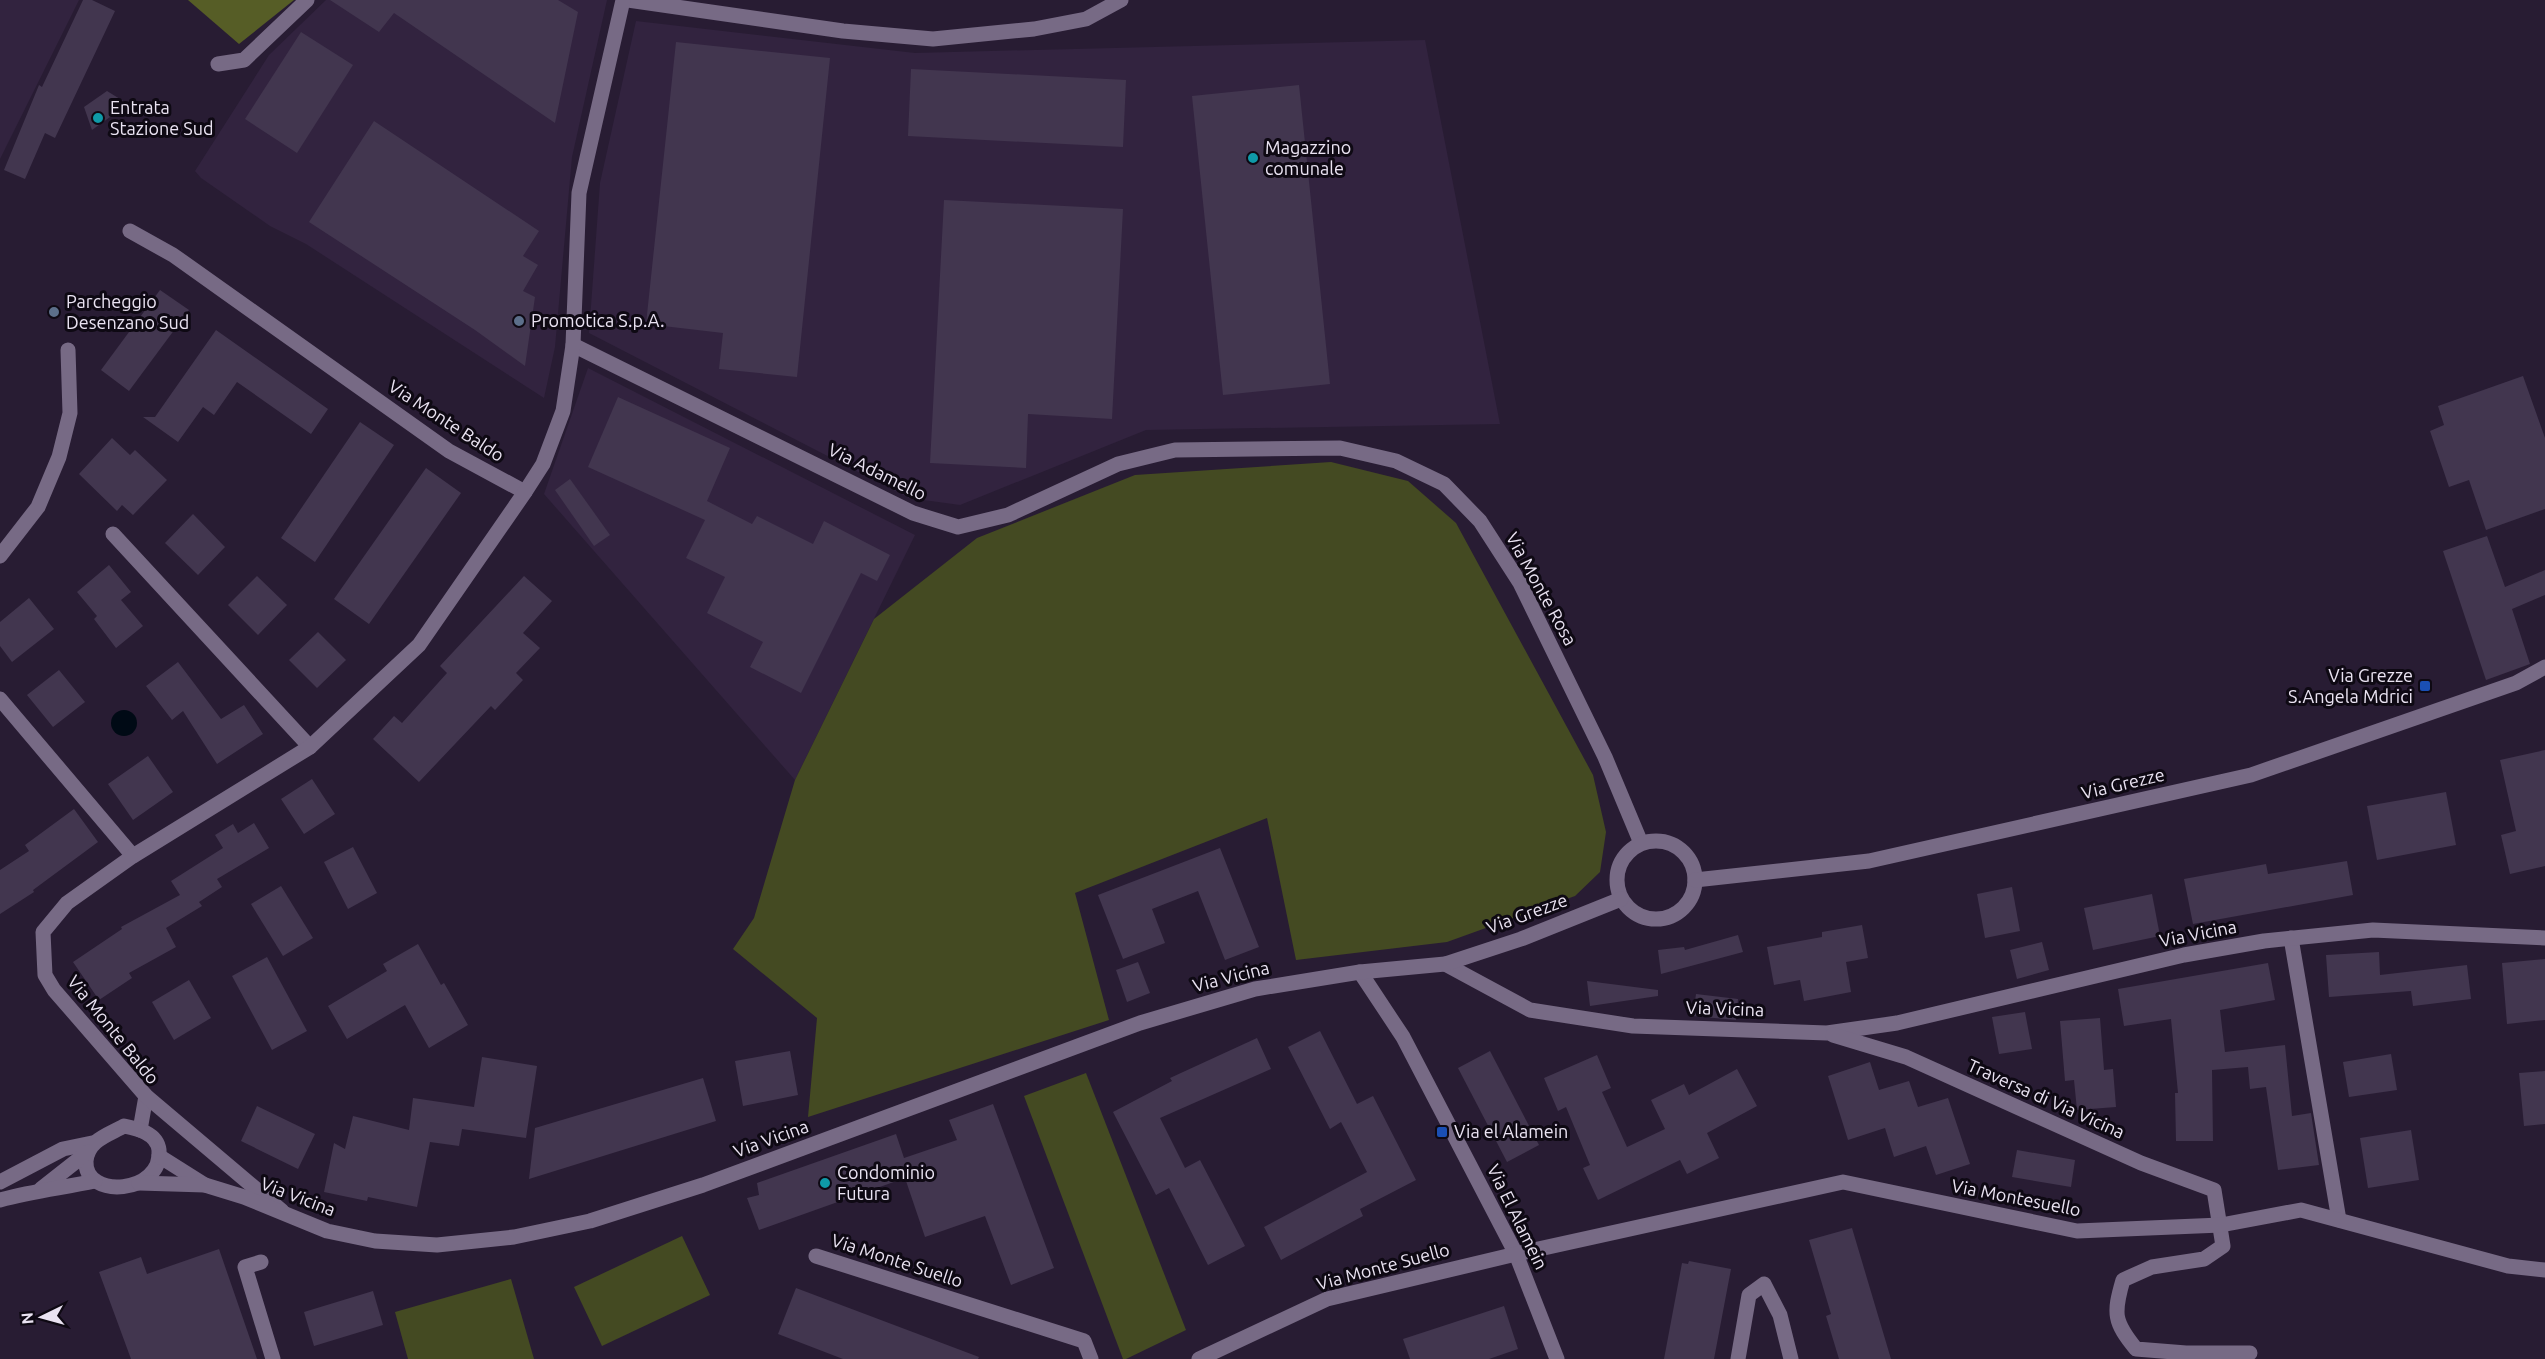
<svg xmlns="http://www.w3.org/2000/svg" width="2545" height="1359" font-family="Ubuntu,sans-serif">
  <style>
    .built { fill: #32233f }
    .green { fill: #444a22 }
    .forest { fill: #565d26 }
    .water { fill: #000a15 }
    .building { fill: #42364f }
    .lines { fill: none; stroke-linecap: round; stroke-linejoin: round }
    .minor { stroke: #776a85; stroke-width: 15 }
    .tertiary { stroke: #776a85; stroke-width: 15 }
    .culture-dot { fill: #0f9aa8; stroke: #0e0913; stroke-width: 2 }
    .service-dot { fill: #5c6f8a; stroke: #0e0913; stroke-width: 2 }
    .transit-dot { fill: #1a4fb4; stroke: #0e0913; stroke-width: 2 }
    .labels { text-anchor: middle; stroke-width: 6; stroke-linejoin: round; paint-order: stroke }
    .poi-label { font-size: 18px; fill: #eae3f2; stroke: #0e0913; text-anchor: start }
    .street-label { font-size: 18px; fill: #eae3f2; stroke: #0e0913 }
  </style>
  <rect width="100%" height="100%" fill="#281c33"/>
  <g class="built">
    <polygon points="0,0 79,0 0,159"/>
    <polygon points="326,0 607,0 572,157 555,347 544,398 306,244 270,226 201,178 195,171 269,55"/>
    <polygon points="636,21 915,53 1425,40 1500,424 1146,430 960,505 909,498 589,333 600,183"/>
    <polygon points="588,368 915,535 795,780 544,494"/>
  </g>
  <g class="green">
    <polygon points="1331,462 1408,481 1456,523 1593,775 1606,832 1600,872 1575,896 1447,942 1296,960 1267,818 1075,893 1109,1020 808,1117 817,1018 733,949 754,918 795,780 874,619 977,538 1135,475"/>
    <polygon points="1086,1073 1186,1330 1126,1359 1123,1359 1024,1096"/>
    <polygon points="682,1236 710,1295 602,1346 574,1287"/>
    <polygon points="511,1279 534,1359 408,1359 395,1312"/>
  </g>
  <polygon class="forest" points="188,0 294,0 239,44"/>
  <circle class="water" cx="124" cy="723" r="13"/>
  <g class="building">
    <polygon points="83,0 92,0 115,11 55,138 45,133 25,179 4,170 39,85 42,87"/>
    <polygon points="330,0 558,0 578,12 555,123 394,13 379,32"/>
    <polygon points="301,32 353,65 297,153 245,119"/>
    <polygon points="676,42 830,58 797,377 719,369 723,333 646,324"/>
    <polygon points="911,69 1126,80 1123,147 908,136"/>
    <polygon points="1299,85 1330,384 1223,395 1192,96"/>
    <polygon points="107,91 128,104 92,130 84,107"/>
    <polygon points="374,121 539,231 523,256 538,265 523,291 535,297 525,366 475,330 309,222"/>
    <polygon points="944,200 1123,209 1112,419 1028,414 1026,468 930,463"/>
    <polygon points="160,290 189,310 129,391 101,370"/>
    <polygon points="216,330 328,409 311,434 237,382 214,415 203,407 178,442 143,417 155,417"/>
    <polygon points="2523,376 2545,438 2545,509 2486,530 2469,480 2449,487 2430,431 2444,425 2438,406"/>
    <polygon points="618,397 730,448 707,501 752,524 757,516 813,544 824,521 890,555 877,581 861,573 801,693 750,667 763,642 707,613 725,577 686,558 705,520 588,467"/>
    <polygon points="360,422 394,445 315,562 281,538"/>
    <polygon points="112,438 130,455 135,450 167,480 133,515 122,505 117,511 79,474"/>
    <polygon points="426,468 461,493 369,624 334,599"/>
    <polygon points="570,479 610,535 594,546 555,490"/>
    <polygon points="193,514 225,547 198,575 165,543"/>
    <polygon points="2487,536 2505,587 2545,570 2545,595 2512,609 2530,664 2486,680 2443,551"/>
    <polygon points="109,565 131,592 121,600 143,626 116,648 94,619 97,616 77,592"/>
    <polygon points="257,576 287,605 258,635 228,605"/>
    <polygon points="524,576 552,601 523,633 540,648 516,673 523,680 495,710 491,706 419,782 373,739 394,716 402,723 447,673 440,666"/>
    <polygon points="29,598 54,629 12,662 0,646 0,622"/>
    <polygon points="318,632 346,660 317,688 289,660"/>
    <polygon points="178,662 221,719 244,705 263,734 217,764 183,711 172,720 146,686"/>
    <polygon points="59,670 85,702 53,727 27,695"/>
    <polygon points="2545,750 2545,866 2510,874 2501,835 2516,831 2500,760"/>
    <polygon points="148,756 173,792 133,820 108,784"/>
    <polygon points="312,779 335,814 304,834 281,799"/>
    <polygon points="2446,792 2456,845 2377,860 2367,806"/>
    <polygon points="74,809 98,842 33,890 34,892 0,914 0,870 29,851 25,845"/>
    <polygon points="254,823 269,848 217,879 222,887 199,902 202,906 166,928 176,947 129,973 132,978 99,1000 73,962 122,929 121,927 180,895 171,881 223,848 215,835 233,824 238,833"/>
    <polygon points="353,847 377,893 348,909 324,862"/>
    <polygon points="1220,848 1259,947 1225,960 1198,891 1152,909 1165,943 1123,959 1098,895"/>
    <polygon points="2347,861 2353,895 2193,924 2184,879 2266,864 2268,874"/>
    <polygon points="281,886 313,938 283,956 251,904"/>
    <polygon points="2012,887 2020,931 1985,938 1977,894"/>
    <polygon points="2152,894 2160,936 2093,950 2084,908"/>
    <polygon points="1862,925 1868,958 1846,962 1851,992 1804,1001 1800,980 1774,985 1767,947 1822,937 1822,932"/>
    <polygon points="1738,935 1743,952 1661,974 1658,950 1684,947 1685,950"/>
    <polygon points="2042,942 2049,970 2017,979 2010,950"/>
    <polygon points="418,944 441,985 444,983 468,1025 429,1048 405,1005 347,1039 328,1006 387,971 383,964"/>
    <polygon points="2379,952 2380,975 2467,965 2471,999 2413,1006 2411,991 2329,997 2326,955"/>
    <polygon points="267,957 307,1031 272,1050 232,976"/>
    <polygon points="2545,959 2545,1020 2507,1024 2502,963"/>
    <polygon points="1138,962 1150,993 1127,1002 1116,970"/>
    <polygon points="2268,963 2275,1000 2220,1010 2225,1052 2285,1045 2292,1116 2311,1113 2319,1165 2278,1170 2266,1087 2250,1089 2248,1067 2212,1070 2213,1141 2176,1141 2175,1093 2178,1093 2171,1019 2124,1026 2118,989"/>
    <polygon points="189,980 211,1018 174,1040 152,1002"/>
    <polygon points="1587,981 1658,990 1658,996 1590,1006"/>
    <polygon points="1696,994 1738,999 1736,1020 1693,1016"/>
    <polygon points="2025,1012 2032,1049 1999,1054 1992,1017"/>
    <polygon points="2100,1018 2104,1070 2113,1069 2116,1107 2077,1110 2074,1080 2065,1081 2060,1021"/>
    <polygon points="1320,1031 1357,1104 1373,1096 1416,1180 1360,1209 1363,1216 1281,1260 1264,1227 1367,1172 1341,1122 1330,1129 1288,1047"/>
    <polygon points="1257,1038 1271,1069 1160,1118 1185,1168 1200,1160 1245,1246 1208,1265 1169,1188 1156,1195 1113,1112 1172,1081 1170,1078"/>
    <polygon points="790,1051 798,1095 743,1106 735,1061"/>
    <polygon points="1490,1051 1539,1145 1507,1162 1458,1068"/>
    <polygon points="2391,1054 2397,1090 2349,1097 2343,1062"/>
    <polygon points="1597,1055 1611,1088 1602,1092 1627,1147 1665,1129 1651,1100 1684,1084 1689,1095 1737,1069 1757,1106 1707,1133 1719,1158 1687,1174 1680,1160 1598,1200 1583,1168 1590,1165 1566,1107 1558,1111 1544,1078"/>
    <polygon points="482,1057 537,1066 526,1138 462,1129 459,1146 430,1142 417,1207 368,1197 367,1201 324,1192 334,1143 345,1149 353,1116 409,1130 413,1098 474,1107"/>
    <polygon points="1870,1062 1879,1090 1909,1081 1918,1107 1948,1098 1970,1164 1936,1175 1926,1146 1894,1157 1885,1128 1848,1140 1828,1076"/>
    <polygon points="2545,1071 2545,1124 2524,1126 2519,1073"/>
    <polygon points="703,1078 716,1121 529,1179 535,1128"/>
    <polygon points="993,1104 1054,1268 1011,1285 985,1216 925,1237 905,1178 759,1230 747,1198 759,1195 757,1183 896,1134 904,1158 957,1140 949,1120"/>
    <polygon points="257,1106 315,1134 298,1169 241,1141"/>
    <polygon points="2411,1130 2419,1180 2368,1188 2360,1138"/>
    <polygon points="2017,1150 2075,1160 2071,1187 2012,1177"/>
    <polygon points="1852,1228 1891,1359 1839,1359 1826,1316 1831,1314 1809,1240"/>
    <polygon points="219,1249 257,1359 131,1359 99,1272 141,1257 147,1274"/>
    <polygon points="1689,1261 1731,1269 1714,1359 1664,1359 1682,1263 1688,1264"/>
    <polygon points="796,1288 979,1357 978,1359 843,1359 778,1334"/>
    <polygon points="373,1291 383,1325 314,1346 304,1312"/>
    <polygon points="1504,1306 1518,1349 1489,1359 1410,1359 1403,1339"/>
  </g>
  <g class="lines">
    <g class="minor">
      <polyline points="628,0 843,31 933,39 1034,29 1086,19 1121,0"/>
      <polyline points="218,64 244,60 307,0"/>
      <polyline points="130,231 173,255 449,451 525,492"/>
      <polyline points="573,345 913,513 958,527 1008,515 1118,464 1175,450 1340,448 1396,461 1444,484 1480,521 1520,583 1605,757 1641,843"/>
      <polyline points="113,534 310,747"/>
      <polyline points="0,556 38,507 59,457 70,413 68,350"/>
      <polyline points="0,699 133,856"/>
      <polyline points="2291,938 2339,1220"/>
      <polyline points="1445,964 1530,1010 1633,1026 1827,1033 1897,1023 2184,955 2264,941 2373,930 2545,938"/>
      <polyline points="1360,972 1403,1037 1516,1254 1557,1359"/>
      <path d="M1833,1035L1906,1057L2141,1163L2214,1190L2223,1246L2204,1259L2152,1267L2123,1280C2113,1314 2114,1322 2136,1349L2186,1353H2250"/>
      <polyline points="140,1130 146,1096"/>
      <polyline points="0,1182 63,1149 92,1143"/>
      <polyline points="282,1211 146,1096 54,990 45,975 43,932 67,903 133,856 310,747 419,645 525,492 543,464 563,411 573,345 579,193 623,0"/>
      <polyline points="816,1256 1084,1341 1091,1359"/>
      <polyline points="261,1262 245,1267 273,1359"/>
      <polyline points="1199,1359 1327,1299 1516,1254 1843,1182 2077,1231 2221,1225 2301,1210 2508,1266 2545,1270"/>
      <polyline points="1738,1359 1749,1295 1764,1284 1780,1315 1791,1359"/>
    </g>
    <g class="tertiary">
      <circle cx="1656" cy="880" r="39"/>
      <polyline points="1695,880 1869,861 2251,775 2516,683 2545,667"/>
      <path d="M124,1126C138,1129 157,1133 159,1150C163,1194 84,1200 86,1161C88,1140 108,1135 124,1126Z"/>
      <polyline points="159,1156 205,1185"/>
      <polyline points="139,1183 205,1185 244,1197 327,1231 375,1241 437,1245 514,1237 590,1221 703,1185 1140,1023 1255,989 1360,972 1445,964 1521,939 1621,899"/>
      <polyline points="41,1189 88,1152"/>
      <path d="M0,1200C33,1191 62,1188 95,1181"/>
    </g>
  </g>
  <g class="culture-dot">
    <circle cx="98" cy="118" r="6"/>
    <circle cx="1253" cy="158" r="6"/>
    <circle cx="825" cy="1183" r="6"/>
  </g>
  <g class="service-dot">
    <circle cx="54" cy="312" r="6"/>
    <circle cx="519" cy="321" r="6"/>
  </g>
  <g class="transit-dot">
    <rect x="2419" y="680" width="12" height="12" rx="3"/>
    <rect x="1436" y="1126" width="12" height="12" rx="3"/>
  </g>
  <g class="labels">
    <g class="poi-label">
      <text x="110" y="114">Entrata<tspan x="110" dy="21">Stazione Sud</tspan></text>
      <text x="1265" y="154">Magazzino<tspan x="1265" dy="21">comunale</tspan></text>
      <text x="66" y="308">Parcheggio<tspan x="66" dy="21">Desenzano Sud</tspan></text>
      <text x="531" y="327">Promotica S.p.A.</text>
      <text x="2413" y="682" text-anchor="end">Via Grezze<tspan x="2413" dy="21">S.Angela Mdrici</tspan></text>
      <text x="1454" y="1138">Via el Alamein</text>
      <text x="837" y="1179">Condominio<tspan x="837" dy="21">Futura</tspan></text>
    </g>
    <g class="street-label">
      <text transform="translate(446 421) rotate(33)" y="6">Via Monte Baldo</text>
      <text transform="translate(877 472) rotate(26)" y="6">Via Adamello</text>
      <text transform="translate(1541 589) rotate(61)" y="6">Via Monte Rosa</text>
      <text transform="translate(2123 784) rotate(-13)" y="6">Via Grezze</text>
      <text transform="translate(1527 914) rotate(-20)" y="6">Via Grezze</text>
      <text transform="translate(2198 934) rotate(-11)" y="6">Via Vicina</text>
      <text transform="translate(1231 977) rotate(-14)" y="6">Via Vicina</text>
      <text transform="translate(1725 1009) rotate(2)" y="6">Via Vicina</text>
      <text transform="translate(113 1030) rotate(51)" y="6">Via Monte Baldo</text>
      <text transform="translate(2046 1099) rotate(24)" y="6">Traversa di Via Vicina</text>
      <text transform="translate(771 1139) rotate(-20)" y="6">Via Vicina</text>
      <text transform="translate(298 1197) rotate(21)" y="6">Via Vicina</text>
      <text transform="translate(2016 1198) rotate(11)" y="6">Via Montesuello</text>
      <text transform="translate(1517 1217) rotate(64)" y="6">Via El Alamein</text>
      <text transform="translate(897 1261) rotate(18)" y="6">Via Monte Suello</text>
      <text transform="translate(1383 1267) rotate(-15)" y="6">Via Monte Suello</text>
    </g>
  </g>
  <g transform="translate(42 1317) rotate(265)" stroke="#0e0913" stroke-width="4.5" paint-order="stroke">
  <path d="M0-4.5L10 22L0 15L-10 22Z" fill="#eae3f2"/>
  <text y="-9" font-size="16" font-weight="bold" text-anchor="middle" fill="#eae3f2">N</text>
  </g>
</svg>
